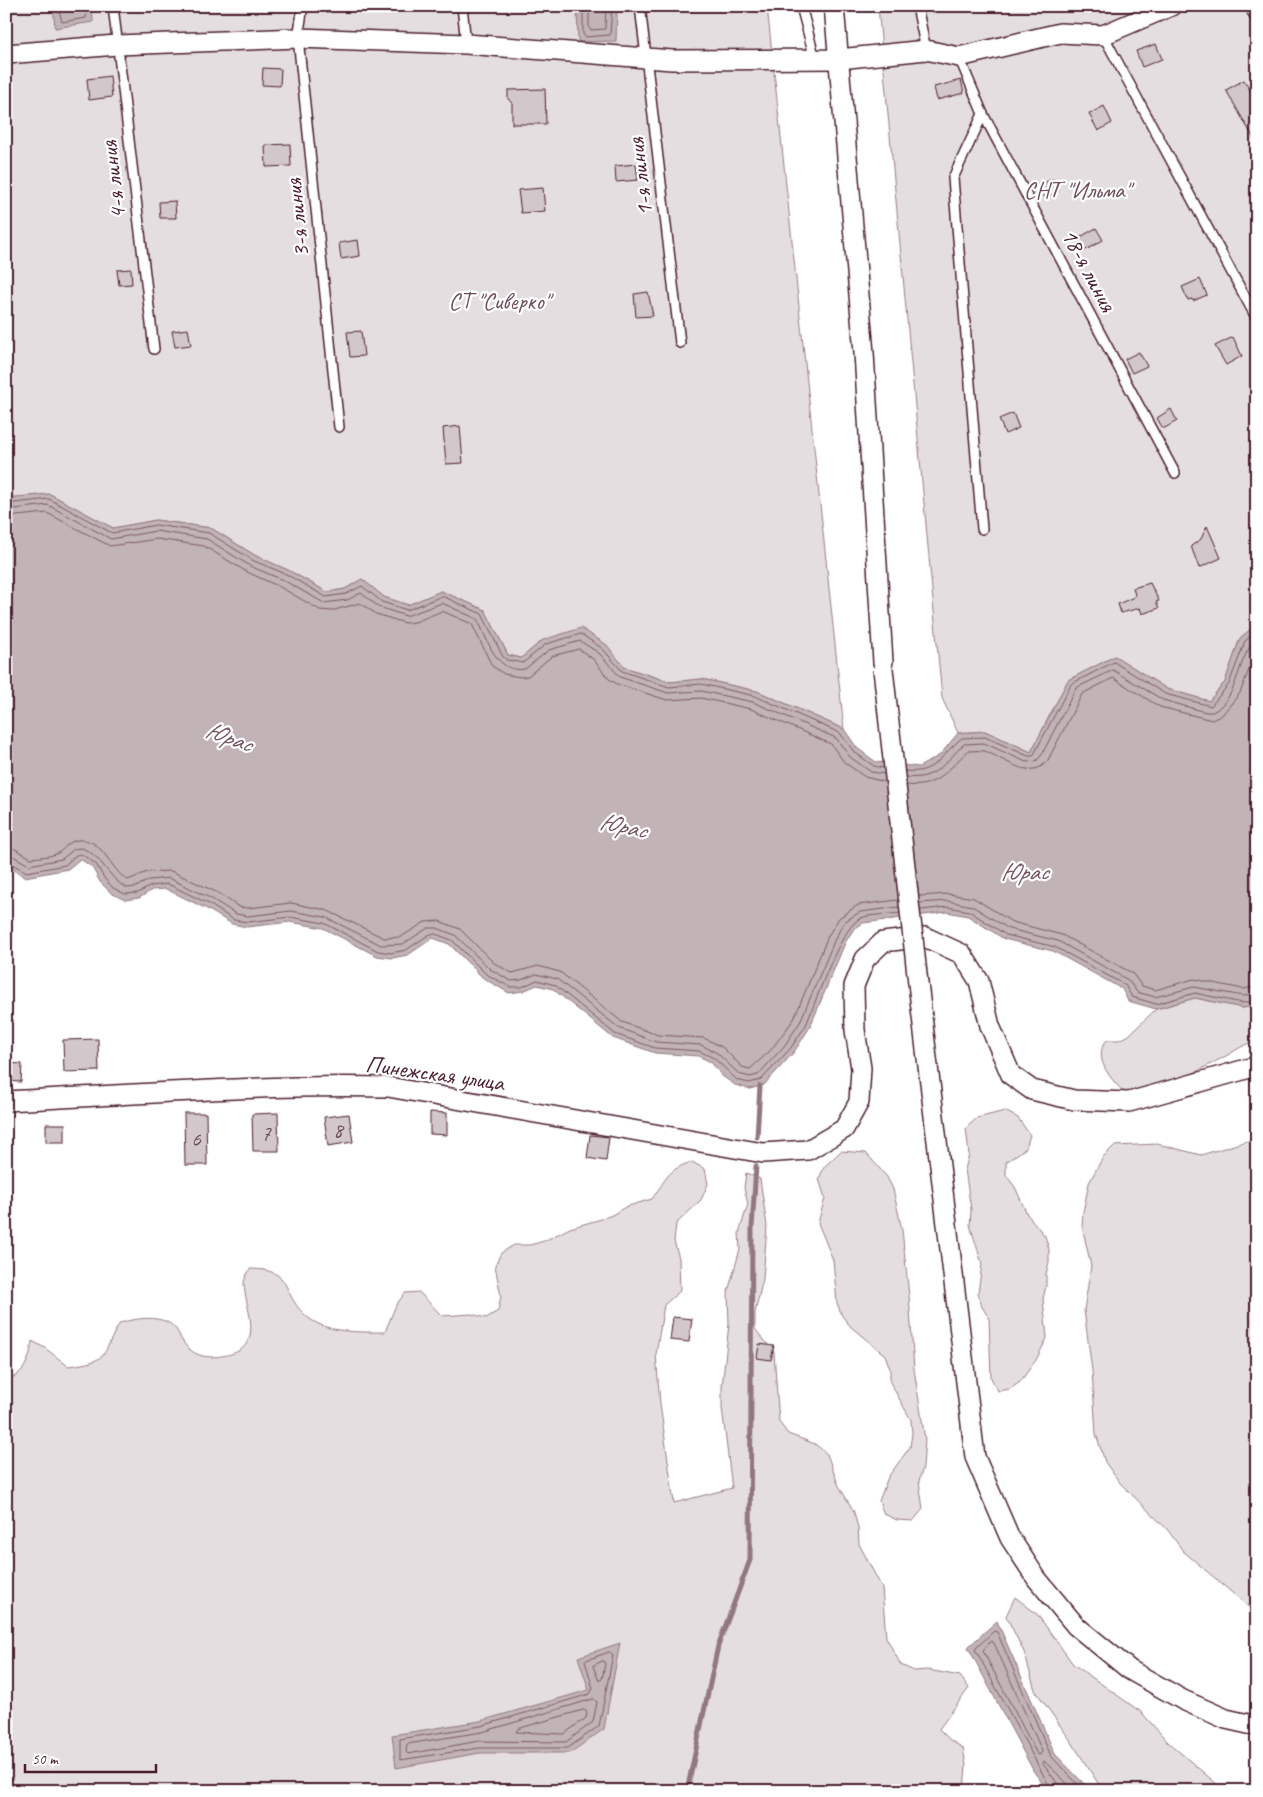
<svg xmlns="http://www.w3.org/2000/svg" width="1263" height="1797" font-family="Caveat,sans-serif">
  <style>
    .green { fill: #e5dee0; stroke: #987e86 }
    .water { fill: #c1b3b6; stroke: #91787e }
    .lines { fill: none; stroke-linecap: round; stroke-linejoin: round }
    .shore { stroke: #7a5a63; stroke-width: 1 }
    .stream { stroke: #91787e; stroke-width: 5 }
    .building { fill: #d2c7cb; stroke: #4a1f2b }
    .service-casing { stroke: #4a1f2b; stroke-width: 12 }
    .minor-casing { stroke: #4a1f2b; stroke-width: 22 }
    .service { stroke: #fff; stroke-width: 9 }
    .minor { stroke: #fff; stroke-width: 19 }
    .minor-bridge-casing { stroke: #4a1f2b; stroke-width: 22; stroke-linecap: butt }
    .minor-bridge { stroke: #fff; stroke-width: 19 }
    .labels { text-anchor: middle; stroke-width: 4.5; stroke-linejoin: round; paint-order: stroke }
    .number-label { font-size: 21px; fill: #6c4953 }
    .street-label { font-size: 24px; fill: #4a1f2b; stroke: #fff }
    .park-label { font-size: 24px; fill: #714f58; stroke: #fff }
    .water-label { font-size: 25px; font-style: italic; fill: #74535c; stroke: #fff }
  </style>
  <rect width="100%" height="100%" fill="#fff"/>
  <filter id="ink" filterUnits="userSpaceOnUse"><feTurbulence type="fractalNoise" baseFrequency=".02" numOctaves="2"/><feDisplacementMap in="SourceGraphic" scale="10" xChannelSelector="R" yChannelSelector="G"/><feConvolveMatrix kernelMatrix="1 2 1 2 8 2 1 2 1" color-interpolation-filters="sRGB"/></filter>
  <g filter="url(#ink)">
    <g class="green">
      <polygon points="6,6 767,6 844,729 757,691 702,679 670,682 624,667 606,645 543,640 521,658 508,655 485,610 441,591 408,605 384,597 362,579 345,589 327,592 288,570 256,556 211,528 156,520 113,528 50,494 6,498"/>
      <polygon points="878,6 1257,6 1257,624 1240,638 1225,682 1209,701 1167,689 1115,656 1068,680 1031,752 985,731 958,733 942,698"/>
      <path d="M1195,998L1243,1008L1257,1005V1041C1244,1043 1233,1053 1222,1058C1193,1074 1157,1093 1124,1092C1112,1081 1091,1057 1107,1040H1118L1128,1036L1156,1009Z"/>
      <polygon points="1005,1111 1018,1118 1030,1135 1026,1148 1006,1162 1006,1175 1015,1187 1027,1214 1045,1236 1049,1249 1049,1262 1046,1274 1046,1286 1043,1299 1047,1338 1036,1360 1020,1382 1010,1389 998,1391 991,1378 989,1318 982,1307 978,1293 982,1264 970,1225 971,1210 965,1169 969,1155 966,1128 977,1118"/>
      <polygon points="1257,1138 1257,1614 1183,1551 1167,1529 1120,1483 1105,1462 1096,1434 1092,1371 1084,1310 1091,1266 1082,1226 1083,1212 1089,1183 1103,1157 1114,1146 1158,1144 1201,1155"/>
      <polygon points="841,1151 866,1153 887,1177 893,1189 902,1230 909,1296 914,1369 925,1439 923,1467 919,1481 923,1509 913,1521 897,1520 884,1514 879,1501 888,1477 910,1447 912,1433 911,1420 890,1382 890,1369 885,1355 851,1327 842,1316 837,1303 833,1260 818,1223 825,1198 819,1179 824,1167"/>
      <path d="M692,1162L705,1169L708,1184L701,1200L676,1224L674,1241L679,1258L680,1291L664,1305L656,1354L660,1404L674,1503L732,1488L722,1408V1387L729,1324L728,1292L740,1249L739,1233L748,1204L744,1188L746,1173L760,1179L767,1226L763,1279L755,1313V1329L774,1352L779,1422L788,1434L815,1444L827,1454L838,1484L854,1512L858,1528L859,1544L882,1588L886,1637L901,1665L914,1671L928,1670L960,1676L969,1688L939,1729L950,1740L963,1748L966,1765L964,1791H6V1380C25,1375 30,1358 32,1341L45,1348L68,1366C112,1361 100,1355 120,1323C136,1318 163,1314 175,1328C179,1332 180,1338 183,1342C195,1359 212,1359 231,1354C266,1344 244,1305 244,1283C244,1279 248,1273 250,1269C294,1269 280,1291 304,1314C324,1334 359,1332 385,1332L396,1305L405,1293L419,1292L442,1316L471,1314L486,1318L498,1311L501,1296L495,1266L501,1253L514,1245H530L544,1241L570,1228L598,1220L612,1215L625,1207L652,1199C666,1180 667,1169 692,1162Z"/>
      <polygon points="1015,1597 1037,1614 1073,1664 1141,1712 1169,1743 1225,1791 1103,1791 1071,1741 1035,1690 1024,1652 1006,1616"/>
    </g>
    <g class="water">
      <polygon points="53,6 92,6 93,22 55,28"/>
      <polygon points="617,8 616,41 578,42 577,9"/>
      <polygon points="50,494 113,528 156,520 211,528 256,556 288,570 327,592 345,589 362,579 384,597 408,605 441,591 485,610 508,655 521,658 543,640 581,628 607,645 624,667 670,682 702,679 757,691 844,729 857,748 876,762 919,767 940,755 958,733 985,731 1031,752 1068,680 1115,656 1167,689 1209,701 1225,682 1240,638 1257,624 1257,1005 1243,1008 1195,998 1156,1009 1128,1001 1122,989 1053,951 1004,939 968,916 947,912 863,923 853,930 845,943 810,1027 794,1052 764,1085 750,1089 735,1085 722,1076 711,1062 698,1056 655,1053 613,1038 553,989 537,985 523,991 509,993 483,978 449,944 433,938 408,955 392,958 377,956 323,928 290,922 247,927 232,924 207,909 166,889 152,890 139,898 125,900 111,893 100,882 92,867 80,859 68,869 25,877 6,865 6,498"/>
      <polygon points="997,1621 1055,1754 1091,1791 1048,1791 1034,1772 968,1647"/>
      <polygon points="620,1643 604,1729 570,1753 480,1753 396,1768 392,1735 480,1721 589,1690 578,1657"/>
    </g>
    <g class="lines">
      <g class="shore">
        <polyline points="58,6 62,22 86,18 87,6"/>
        <polyline points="583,6 583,34 585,37 610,35 612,6"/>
        <polyline points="589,6 589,28 591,30 605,29 606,6"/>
        <polyline points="6,504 49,499 112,533 156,525 209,533 254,561 286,574 326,597 346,594 362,586 382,602 407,610 442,596 482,614 503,657 507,660 523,663 546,644 581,634 603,649 622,671 669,687 701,684 755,696 840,733 854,752 874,766 883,768"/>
        <path d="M6,510L48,505L111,539L156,531L207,539L250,566L283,580L324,603L347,600L361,593L379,607L406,616L442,603L477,619C488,639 495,674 525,669L549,650L580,641L599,653L620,677L668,693L701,691L753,702L836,738L850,757L871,772L884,774"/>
        <polyline points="6,517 47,513 110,546 157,539 204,546 247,572 280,587 320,610 331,611 360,603 376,614 405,623 415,622 442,611 472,624 492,666 504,674 520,677 528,676 552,656 579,649 593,659 609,679 617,684 667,700 701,698 751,709 831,744 844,762 865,777 885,782"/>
        <path d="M905,771C936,775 941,754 962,738L985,737L1028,756H1033L1071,684L1114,662L1165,694L1211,706L1229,684L1245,641L1257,631"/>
        <path d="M906,777C936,781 945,762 964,744L984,743L1026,762L1036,761L1041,756L1076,688L1113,670L1163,700L1206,712H1213C1241,696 1235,658 1257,639"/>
        <path d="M907,785C937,789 948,769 968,751C973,751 979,750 984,751C1003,757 1031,783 1048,760L1082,694L1113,678L1160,707L1212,720L1222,715L1240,693L1257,649"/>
        <path d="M6,847L15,849L31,858C39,857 50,857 58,853C65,849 68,841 78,840C103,837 110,871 128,880L147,872L171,871L216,892L239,907L248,908L291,903L326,910L384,938L401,937L425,922L439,921L460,929L494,963L512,973L538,966L560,972L622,1022L658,1035L704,1038L722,1047L742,1067L750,1069L770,1051L794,1019L828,936L839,918L858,905L898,900"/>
        <path d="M6,855L13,856L29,865L62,859L74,849L82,848C103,856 107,878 127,888L136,887L149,880L169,878L212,899L236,914L248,916L291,911L325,917L381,945L403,944L428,928H437L455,935L490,969L511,981L521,980L536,974L557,979L619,1028L656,1042L701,1045L717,1053L739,1074L750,1077L758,1075L785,1045L800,1022L835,939L844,922L860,912L899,907"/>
        <path d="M6,861L27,872L65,865L76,855L81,854L96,864L104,878L113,888L125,894L138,893L151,886L168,884L209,904L234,920L248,922L290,917L324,923L378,951L391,953L406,950L430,934H435L452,940L486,974L510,987H522L537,980L555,985L615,1034L655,1048L699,1051L714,1058L737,1080L749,1083L761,1080L790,1049L806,1025C816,1002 840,927 861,918C871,914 888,915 900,913"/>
        <polyline points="919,896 948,894 974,898 1012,922 1062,935 1132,973 1142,986 1155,990 1194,979 1243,989 1257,987"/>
        <polyline points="920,903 948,901 972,906 1009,929 1058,941 1128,980 1137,992 1155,997 1194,987 1243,996 1257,994"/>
        <polyline points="921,910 948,907 969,911 1006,935 1055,947 1125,985 1132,997 1156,1004 1195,993 1242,1003 1257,1001"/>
        <polygon points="991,1641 994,1643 1042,1751 1040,1755 1037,1754 983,1651"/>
        <polygon points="610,1652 613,1655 599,1726 568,1748 479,1748 400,1760 400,1739 481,1726 590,1694 593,1688 585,1661"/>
        <polygon points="603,1661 605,1664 602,1679 599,1681 593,1666"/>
        <polygon points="594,1699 597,1702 593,1722 566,1742 479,1741 408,1754 406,1752 407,1744 482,1732"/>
        <polygon points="584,1710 587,1712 586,1718 564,1734 516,1732 518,1729"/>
        <polyline points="1052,1791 975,1649 994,1631 997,1632 1051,1756 1084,1791"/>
        <polyline points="1058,1791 1057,1783 1043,1764 1044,1761 1075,1791"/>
      </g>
      <g class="stream">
        <polyline points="757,1137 760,1086"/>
        <polyline points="687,1791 718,1646 750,1560 752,1228 756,1166"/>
      </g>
    </g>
    <g class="building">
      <polygon points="1156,44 1162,59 1142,67 1136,51"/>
      <polygon points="263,68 281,69 280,86 262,85"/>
      <polygon points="110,76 112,97 89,100 87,79"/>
      <polygon points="961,80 964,93 937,100 934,87"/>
      <polygon points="1244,80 1257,101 1257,144 1226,90"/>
      <polygon points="545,89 546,124 512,124 512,103 508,99 508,90"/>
      <polygon points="1104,106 1112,123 1098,131 1089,114"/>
      <polygon points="290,144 291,166 266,167 265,145"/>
      <polygon points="636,164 638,180 616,182 615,166"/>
      <polygon points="1053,179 1059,191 1045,198 1039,185"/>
      <polygon points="543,188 545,211 521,213 518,190"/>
      <polygon points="175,201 176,218 160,218 159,202"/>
      <polygon points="1096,228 1103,240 1084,251 1077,239"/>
      <polygon points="358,240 360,256 341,259 339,243"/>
      <polygon points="131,269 132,284 119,285 117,270"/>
      <polygon points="1200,279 1207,295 1193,301 1192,299 1188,300 1182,287"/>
      <polygon points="648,292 653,316 636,317 634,294"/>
      <polygon points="188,329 191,345 175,347 172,331"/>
      <polygon points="361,331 364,356 350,357 347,332"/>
      <polygon points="1233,337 1242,356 1226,365 1215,346"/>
      <polygon points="1139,352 1147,366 1132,373 1125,359"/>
      <polygon points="1171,409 1177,421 1163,429 1157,418"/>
      <polygon points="1013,413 1019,428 1005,434 999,419"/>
      <polygon points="460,426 463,463 446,464 443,428"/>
      <polygon points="1207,526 1221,558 1199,568 1191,546 1201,539"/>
      <polygon points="1150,583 1159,601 1156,602 1159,608 1142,614 1140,608 1121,613 1118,604 1134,597 1135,595 1133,588"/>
      <polygon points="98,1039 99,1071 64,1072 63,1040"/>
      <polygon points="6,1063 22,1064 21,1082 6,1081"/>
      <polygon points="430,1112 447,1113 447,1135 430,1134"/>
      <polygon points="184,1113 206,1113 207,1165 185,1165"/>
      <polygon points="278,1113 279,1151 253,1151 252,1114"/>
      <polygon points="349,1114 353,1142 328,1146 324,1117"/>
      <rect x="46" y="1124" width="19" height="18"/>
      <polygon points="590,1135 609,1137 606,1161 587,1158"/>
      <polygon points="673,1317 692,1319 689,1342 670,1340"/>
      <polygon points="759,1344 774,1346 771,1360 757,1358"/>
    </g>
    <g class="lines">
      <g class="service-casing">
        <g id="service">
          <polyline points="113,6 154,349"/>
          <polyline points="303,6 298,38 339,427"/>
          <polyline points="462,6 466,44"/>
          <polyline points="640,6 680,343"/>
          <polyline points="801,6 815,59"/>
          <polyline points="917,6 926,50"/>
          <polyline points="1249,6 1257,20"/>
          <polyline points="1103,35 1257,319"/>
          <polyline points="959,57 983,114 1175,473"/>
          <polyline points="982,529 953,178 983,114"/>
        </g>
      </g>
      <g class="minor-casing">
        <g id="minor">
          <polyline points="834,6 864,353 883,662"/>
          <polyline points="6,54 117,45 298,38 466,44 672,60 839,59 926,50 959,57 1060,33 1103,35 1171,6"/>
          <polyline points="918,983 975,1457 1010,1538 1037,1579 1076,1626 1130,1670 1183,1700 1226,1719 1257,1726"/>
          <path d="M6,1101C133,1095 261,1084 388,1087L763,1153L808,1150L844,1129L859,1102L861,1068L855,1030L854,986L865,959L883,942L925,937L962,954L979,981L990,1026L1011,1075L1032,1090L1074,1100L1129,1102L1257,1066"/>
        </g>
      </g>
      <use href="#service" class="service"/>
      <use href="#minor" class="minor"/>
      <g class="minor-bridge-casing">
        <polyline id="minor-bridge" points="883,669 918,983"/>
      </g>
      <use href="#minor-bridge" class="minor-bridge"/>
    </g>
  </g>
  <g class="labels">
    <g class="number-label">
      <text x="338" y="1137">8</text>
      <text x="266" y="1140">7</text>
      <text x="196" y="1146">6</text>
    </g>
    <g class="street-label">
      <text transform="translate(640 177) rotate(-97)" y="8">1-я линия</text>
      <text transform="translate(113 180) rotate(-97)" y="8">4-я линия</text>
      <text transform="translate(297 218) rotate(-96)" y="8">3-я линия</text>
      <text transform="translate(1089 270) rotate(62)" y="8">18-я линия</text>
      <text transform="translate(435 1073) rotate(8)" y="8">Пинежская улица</text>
    </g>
    <g class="park-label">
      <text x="1077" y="198">СНТ "Ильма"</text>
      <text x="499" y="309">СТ "Сиверко"</text>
    </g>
    <g class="water-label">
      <text transform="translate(229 736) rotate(19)" y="9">Юрас</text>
      <text transform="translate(623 825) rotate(11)" y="9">Юрас</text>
      <text transform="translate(1024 871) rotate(-1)" y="9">Юрас</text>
    </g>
  </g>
  <rect width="1263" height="1797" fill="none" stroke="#fff" stroke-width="25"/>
  <rect x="12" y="12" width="1238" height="1772" fill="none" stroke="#4a1f2b" stroke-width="2" filter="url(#ink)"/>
  <path d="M25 1764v8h131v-8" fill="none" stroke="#4a1f2b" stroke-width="2.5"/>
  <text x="32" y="1764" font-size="15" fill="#4a1f2b" stroke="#ffffff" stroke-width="4" paint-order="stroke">50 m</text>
</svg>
